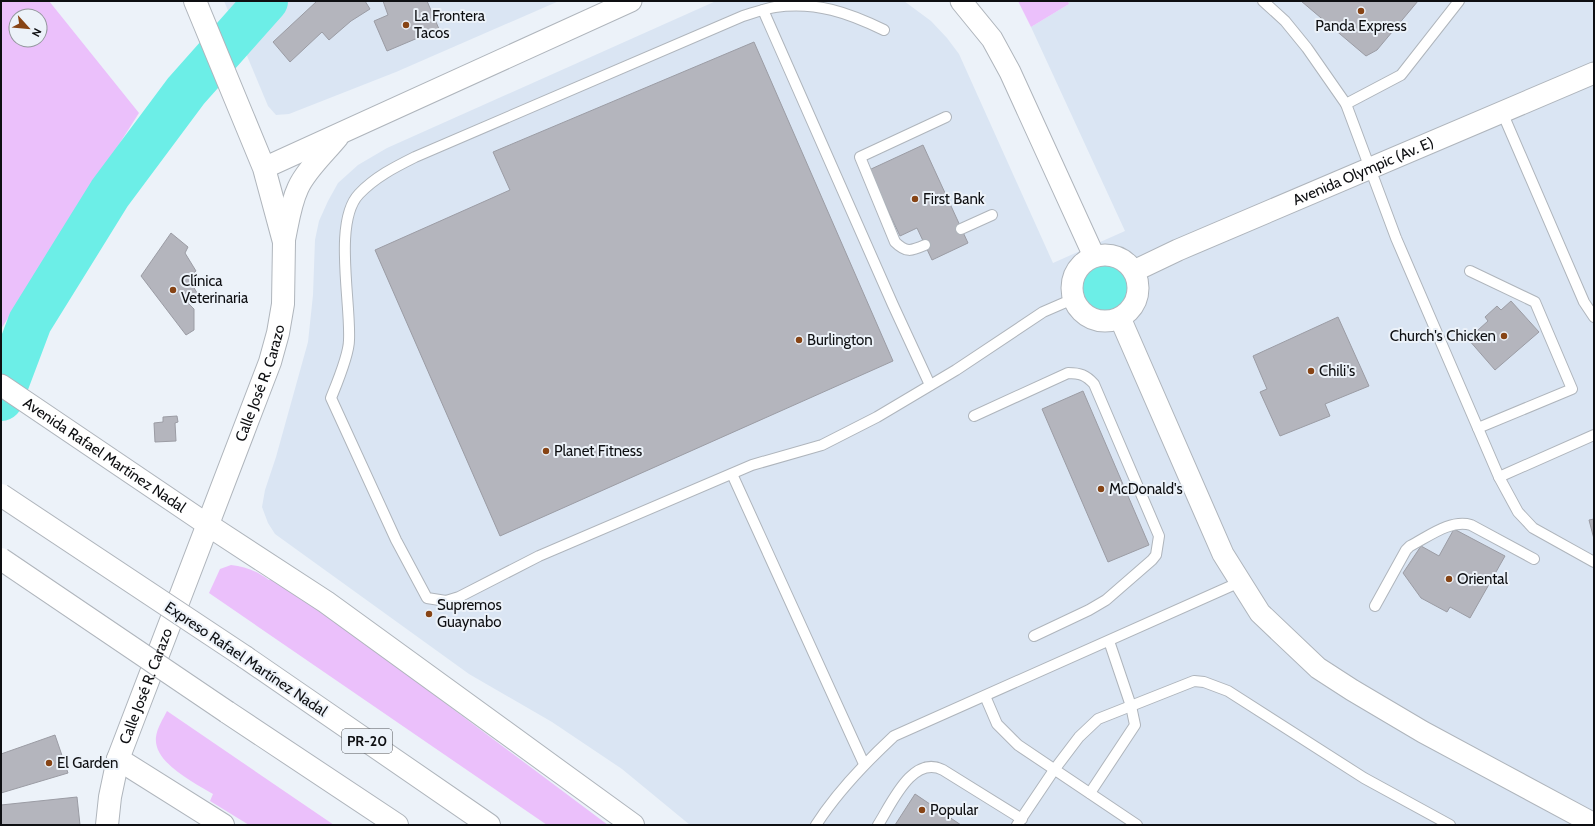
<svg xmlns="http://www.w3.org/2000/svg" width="1595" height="826" font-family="Cabin,sans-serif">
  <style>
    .built { fill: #dae5f3 }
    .green { fill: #ebc0fb; fill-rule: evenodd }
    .water { fill: #6ceee7 }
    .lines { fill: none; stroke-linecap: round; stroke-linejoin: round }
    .river { stroke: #6ceee7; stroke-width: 44 }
    .building { fill: #b4b5bd; stroke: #9b9ca4 }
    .lane-casing { stroke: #afb5bc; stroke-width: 12 }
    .street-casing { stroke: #afb5bc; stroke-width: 23 }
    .secondary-casing { stroke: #afb5bc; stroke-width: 24 }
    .highway-casing { stroke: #afb5bc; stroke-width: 24 }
    .lane { stroke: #fff; stroke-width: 10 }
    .street { stroke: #fff; stroke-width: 21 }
    .secondary { stroke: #fff; stroke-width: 22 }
    .highway { stroke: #fff; stroke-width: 22 }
    .highway-bridge-casing { stroke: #afb5bc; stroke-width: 24; stroke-linecap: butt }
    .highway-bridge { stroke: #fff; stroke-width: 22 }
    .poi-dot { fill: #874415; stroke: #ecf2f9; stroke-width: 1.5 }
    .labels { text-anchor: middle; stroke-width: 4; stroke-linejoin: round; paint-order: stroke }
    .shield { fill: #ecf2f9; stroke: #515357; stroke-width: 1 }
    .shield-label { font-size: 14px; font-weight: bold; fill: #0e0f12 }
    .poi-label { font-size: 15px; fill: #0e0f12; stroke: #ecf2f9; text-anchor: start }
    .street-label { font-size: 15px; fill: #0e0f12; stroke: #ecf2f9 }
  </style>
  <rect width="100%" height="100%" fill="#ecf2f9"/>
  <g class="built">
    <polygon points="224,1 559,1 396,72 289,114 276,115 268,106"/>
    <polygon points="716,1 904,1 931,21 947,38 959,54 1053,263 1125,231 1031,27 1069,4 1068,1 1594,1 1594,825 690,825 622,769 552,722 469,674 275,534 268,523 262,507 265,490 276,457 308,342 313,295 315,240 319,221 328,201 338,183 358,165 387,148"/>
  </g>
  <g class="green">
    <path d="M1,1H49L139,113L1,329ZM16,16H40V40H16Z"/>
    <polygon points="1018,1 1068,1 1069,4 1031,27"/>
    <circle cx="1105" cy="287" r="28"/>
    <path d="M231,565C246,567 257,571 269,580L274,575L608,825H547L209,593L220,569Z"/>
    <path d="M167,711L334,825H249L210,801L213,794C195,783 153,763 156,737C157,728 163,719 167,711Z"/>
  </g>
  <circle class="water" cx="1104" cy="287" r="24"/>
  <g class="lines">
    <polyline class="river" points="1,399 30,322 110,193 186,91 266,1"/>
  </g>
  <g class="building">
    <polygon points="317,1 365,1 370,9 351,21 329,40 322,32 290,62 273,42"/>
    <polygon points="383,1 427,1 439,29 387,51 374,21 388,15"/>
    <polygon points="1301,1 1418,1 1377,50 1366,56"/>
    <polygon points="754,42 893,361 500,536 375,250 510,190 493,152"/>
    <polygon points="923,145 968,243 932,260 917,228 900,236 869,170"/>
    <polygon points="171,233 188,247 185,253 196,271 192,274 195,278 191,283 199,296 188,303 194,309 194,330 186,335 141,276"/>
    <polygon points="1511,301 1539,332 1495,370 1468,339 1488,321 1485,317 1497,306 1501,310"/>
    <polygon points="1338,317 1369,386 1325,404 1330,416 1280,436 1260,392 1267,389 1253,356"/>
    <polygon points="1083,391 1149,545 1108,562 1042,409"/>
    <polygon points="177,416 178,422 175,423 176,441 155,442 154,423 163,422 163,417"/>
    <polygon points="1594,519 1594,539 1589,520"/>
    <polygon points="1454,529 1505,556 1470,618 1450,607 1447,612 1421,598 1403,573 1421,546 1439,556"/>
    <polygon points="55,735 68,773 1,793 1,754"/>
    <polygon points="915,794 961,825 895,825"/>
    <polygon points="77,797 80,825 1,825 1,805"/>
  </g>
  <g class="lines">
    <g class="lane-casing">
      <g id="lane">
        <polyline points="1263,1 1285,21 1307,48 1346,104"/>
        <polyline points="1459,1 1401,75 1346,104 1396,238 1499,477 1518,512 1533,528 1594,562"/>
        <polyline points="763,10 893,305 930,385"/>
        <path d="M884,30C849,13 816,1 775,7C764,9 753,13 743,16L415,157C395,167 375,177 359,194C333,221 351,302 349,340C349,355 337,383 331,398L396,540L427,598L446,601L459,597L539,556L752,465L822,445L877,417L956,370L1043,312L1073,299"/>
        <polyline points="1502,112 1584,302 1594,317"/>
        <polyline points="961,229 992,215"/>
        <path d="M925,245C911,251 906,253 895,242L860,157L946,117"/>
        <polyline points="1470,271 1535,302 1572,389 1478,428"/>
        <path d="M974,416L1068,373C1080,373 1086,375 1094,384L1159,536L1156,555L1152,560L1106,600L1089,610L1034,636"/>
        <polyline points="732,474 864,764"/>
        <polyline points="1499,477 1594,435"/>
        <path d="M1375,606L1406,550L1410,546C1428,537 1450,519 1471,525L1534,559"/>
        <polyline points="985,696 997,724 1018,745 1137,825"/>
        <polyline points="1090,793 1135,725 1131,706 1109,641"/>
        <path d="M816,825C837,792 865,763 894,736L1240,582"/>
        <path d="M878,825C891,805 912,754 943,770L1022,819"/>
        <polyline points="1017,825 1054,770 1079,737 1098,719 1194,681 1204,682 1228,691 1364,778 1450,825"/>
      </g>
    </g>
    <g class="street-casing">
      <g id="street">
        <polyline points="961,1 992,39 1010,72 1094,256"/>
        <polyline points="264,168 631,1"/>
        <path d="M284,242C288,224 290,205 298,188C306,170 326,152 338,137"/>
        <circle cx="1105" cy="288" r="33"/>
        <path id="s1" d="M1134,271L1178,250L1594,73"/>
        <polyline points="1120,318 1223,554 1260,613 1318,668 1352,690 1423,732 1594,824"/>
        <path id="s2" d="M1,385L208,525"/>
      </g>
    </g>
    <g class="secondary-casing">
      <g id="secondary">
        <polyline points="208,525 326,602 633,825"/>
        <polyline points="118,759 223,825"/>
        <path id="s3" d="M107,825L110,797L118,759L270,362L278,333L283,304L284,242L264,168L195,1"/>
      </g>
    </g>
    <g class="highway-casing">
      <g id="highway">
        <polyline points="245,657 489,825"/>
        <polyline points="227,712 397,825"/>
      </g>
    </g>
    <use href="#lane" class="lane"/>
    <use href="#street" class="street"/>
    <use href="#secondary" class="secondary"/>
    <use href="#highway" class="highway"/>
    <g class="highway-bridge-casing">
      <g id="highway-bridge">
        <polyline points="1,495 245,657"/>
        <polyline points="1,559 227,712"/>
      </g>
    </g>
    <use href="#highway-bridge" class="highway-bridge"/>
  </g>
  <g class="poi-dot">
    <circle cx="1361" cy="11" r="4"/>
    <circle cx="406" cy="25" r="4"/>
    <circle cx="915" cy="199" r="4"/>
    <circle cx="173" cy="290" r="4"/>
    <circle cx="1504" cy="336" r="4"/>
    <circle cx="799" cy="340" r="4"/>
    <circle cx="1311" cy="371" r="4"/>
    <circle cx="546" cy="451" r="4"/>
    <circle cx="1101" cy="489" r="4"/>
    <circle cx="1449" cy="579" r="4"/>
    <circle cx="429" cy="614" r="4"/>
    <circle cx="49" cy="763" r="4"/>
    <circle cx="922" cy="810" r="4"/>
  </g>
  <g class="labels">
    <rect class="shield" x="342" y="729" width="50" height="24" rx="3"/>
    <g class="shield-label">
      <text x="367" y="746">PR-20</text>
    </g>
    <g class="poi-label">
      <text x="414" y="21">La Frontera<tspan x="414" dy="17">Tacos</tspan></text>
      <text x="1361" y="31" text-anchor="middle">Panda Express</text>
      <text x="923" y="204">First Bank</text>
      <text x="181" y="286">Clínica<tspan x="181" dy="17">Veterinaria</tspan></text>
      <text x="1496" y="341" text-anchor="end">Church's Chicken</text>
      <text x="807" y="345">Burlington</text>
      <text x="1319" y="376">Chili's</text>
      <text x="554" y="456">Planet Fitness</text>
      <text x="1109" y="494">McDonald's</text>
      <text x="1457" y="584">Oriental</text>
      <text x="437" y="610">Supremos<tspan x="437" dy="17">Guaynabo</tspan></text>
      <text x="57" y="768">El Garden</text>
      <text x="930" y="815">Popular</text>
    </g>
    <g class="street-label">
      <text dy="5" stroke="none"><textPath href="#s1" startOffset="250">Avenida Olympic (Av. E)</textPath></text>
      <text dy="5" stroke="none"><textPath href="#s3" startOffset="469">Calle José R. Carazo</textPath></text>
      <text dy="5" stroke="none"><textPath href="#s2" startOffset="125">Avenida Rafael Martínez Nadal</textPath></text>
      <text transform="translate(246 659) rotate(34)" y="5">Expreso Rafael Martínez Nadal</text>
      <text dy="5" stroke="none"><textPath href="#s3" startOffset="145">Calle José R. Carazo</textPath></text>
    </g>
  </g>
  <rect width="1595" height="826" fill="none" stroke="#0e0f12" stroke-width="4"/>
  <g transform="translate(28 28) rotate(117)"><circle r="19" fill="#ecf2f9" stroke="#93979d"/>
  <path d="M0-3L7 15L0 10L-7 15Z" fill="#874415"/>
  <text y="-6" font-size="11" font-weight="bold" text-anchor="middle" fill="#0e0f12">N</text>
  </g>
</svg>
